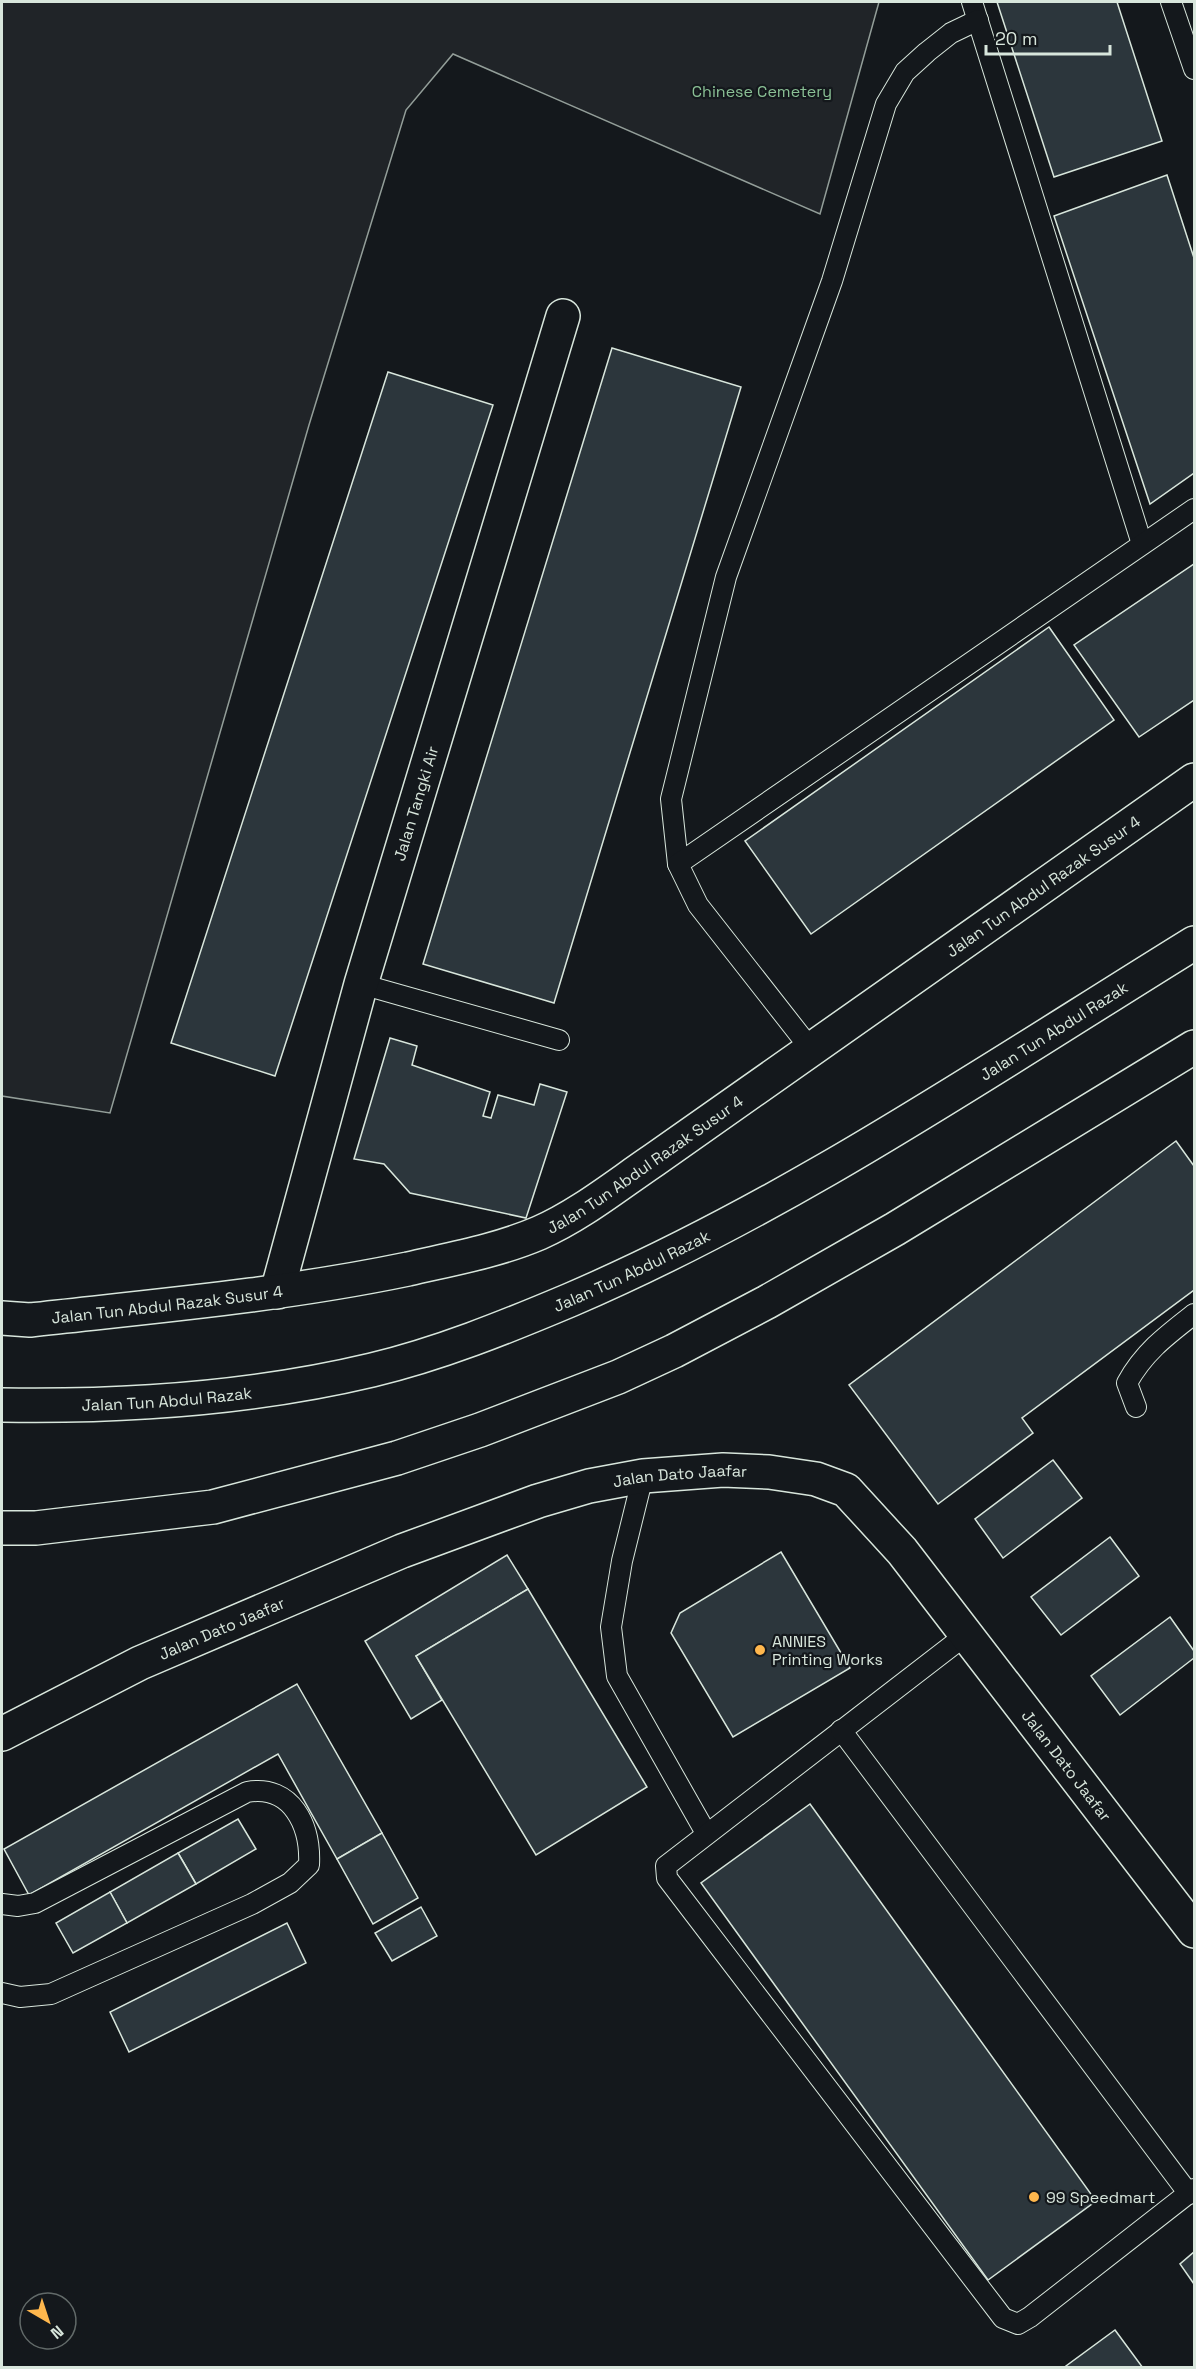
<svg xmlns="http://www.w3.org/2000/svg" width="1196" height="2369" font-family="'Space Grotesk',sans-serif">
  <style>
    .green { fill: #202428; stroke: #939e99; stroke-width: 1.5 }
    .building { fill: #2c363c; stroke: #d8e6dc; stroke-width: 1.5 }
    .lines { fill: none; stroke-linecap: round; stroke-linejoin: round }
    .lane-casing { stroke: #d8e6dc; stroke-width: 22 }
    .street-casing { stroke: #d8e6dc; stroke-width: 36 }
    .primary-casing { stroke: #d8e6dc; stroke-width: 36 }
    .highway-casing { stroke: #d8e6dc; stroke-width: 36 }
    .lane { stroke: #14181c; stroke-width: 20 }
    .street { stroke: #14181c; stroke-width: 33 }
    .primary { stroke: #14181c; stroke-width: 33 }
    .highway { stroke: #14181c; stroke-width: 33 }
    .poi-dot { fill: #ffb74d; stroke: #14181c; stroke-width: 2 }
    .labels { text-anchor: middle; stroke-width: 4.5; stroke-linejoin: round; paint-order: stroke }
    .park-label { font-size: 16px; fill: #8ac095; stroke: #14181c }
    .street-label { font-size: 16px; fill: #d8e6dc; stroke: #14181c }
    .poi-label { font-size: 16px; fill: #d8e6dc; stroke: #14181c; text-anchor: start }
  </style>
  <rect width="100%" height="100%" fill="#14181c"/>
  <polygon class="green" points="2,2 879,2 820,214 453,54 406,110 309,425 110,1113 2,1096"/>
  <g class="building">
    <polygon points="997,2 1117,2 1162,141 1054,177"/>
    <polygon points="1167,175 1194,258 1194,473 1150,504 1054,216"/>
    <polygon points="612,348 741,387 554,1003 423,964"/>
    <polygon points="388,372 493,405 275,1076 171,1043"/>
    <polygon points="1194,564 1194,700 1139,737 1074,645"/>
    <polygon points="1049,627 1114,720 811,934 745,841"/>
    <polygon points="390,1038 417,1046 412,1065 490,1092 483,1116 491,1118 498,1095 534,1105 540,1084 567,1092 526,1218 410,1193 384,1164 354,1159"/>
    <polygon points="1176,1141 1194,1166 1194,1290 1022,1418 1033,1433 938,1504 849,1385"/>
    <polygon points="1053,1460 1082,1498 1003,1558 975,1519"/>
    <polygon points="1110,1537 1139,1576 1061,1635 1031,1597"/>
    <polygon points="781,1552 850,1668 733,1737 671,1633 680,1613"/>
    <polygon points="507,1555 528,1589 416,1656 442,1700 411,1719 365,1641"/>
    <polygon points="528,1589 647,1787 536,1855 416,1656"/>
    <polygon points="1170,1617 1194,1651 1194,1658 1120,1715 1091,1676"/>
    <polygon points="297,1684 382,1833 337,1859 278,1754 29,1895 4,1849"/>
    <polygon points="810,1804 1096,2201 988,2280 701,1883"/>
    <polygon points="238,1819 256,1849 196,1884 178,1853"/>
    <polygon points="382,1833 418,1898 373,1924 337,1859"/>
    <polygon points="178,1853 196,1884 127,1923 110,1892"/>
    <polygon points="110,1892 127,1923 73,1953 56,1923"/>
    <polygon points="421,1907 437,1936 392,1961 375,1933"/>
    <polygon points="287,1923 306,1963 129,2052 110,2012"/>
    <polygon points="1194,2252 1194,2284 1180,2264"/>
    <polygon points="1115,2330 1143,2368 1067,2368 1066,2366"/>
  </g>
  <g class="lines">
    <g class="lane-casing">
      <g id="lane">
        <polyline points="972,2 1142,544"/>
        <polyline points="1171,2 1194,69"/>
        <polyline points="678,864 671,799 726,577 832,281 886,104 905,72 927,52 951,33 978,20"/>
        <polyline points="361,984 559,1040"/>
        <polyline points="810,1048 698,905 678,864 1194,509"/>
        <path d="M1136,1407L1127,1383C1144,1352 1167,1335 1194,1314"/>
        <polyline points="643,1476 622,1561 611,1627 617,1676 706,1833"/>
        <polyline points="967,1634 666,1866 667,1878 1003,2318 1018,2324 1030,2317 1194,2189"/>
        <polyline points="841,1730 1189,2194"/>
        <path d="M2,1904L18,1906L35,1903L247,1792C292,1784 311,1826 309,1865L290,1883L252,1904L51,1994L20,1997L2,1993"/>
      </g>
    </g>
    <g class="street-casing">
      <g id="street">
        <path id="s1" d="M277,1292L361,984L563,316"/>
        <path id="s2" d="M2,1318L30,1320C156,1306 283,1295 408,1269C451,1259 497,1251 539,1233C580,1215 617,1185 654,1160L1194,780"/>
      </g>
    </g>
    <g class="primary-casing">
      <g id="primary">
        <path id="s3" d="M2,1734L140,1663L402,1551L538,1501L589,1486L643,1476L723,1470L769,1472L816,1479L846,1490L902,1551L1194,1931"/>
      </g>
    </g>
    <g class="highway-casing">
      <g id="highway">
        <path id="s4" d="M2,1405C126,1407 250,1399 372,1370C439,1354 506,1327 570,1300C791,1205 990,1069 1194,943"/>
        <polyline points="2,1528 36,1528 213,1507 397,1458 480,1430 618,1377 674,1351 767,1302 895,1229 1194,1047"/>
      </g>
    </g>
    <use href="#lane" class="lane"/>
    <use href="#street" class="street"/>
    <use href="#primary" class="primary"/>
    <use href="#highway" class="highway"/>
  </g>
  <g class="poi-dot">
    <circle cx="760" cy="1650" r="6"/>
    <circle cx="1034" cy="2197" r="6"/>
  </g>
  <g class="labels">
    <g class="park-label">
      <text x="762" y="97">Chinese Cemetery</text>
    </g>
    <g class="street-label">
      <text dy="6" stroke="none"><textPath href="#s1" startOffset="508">Jalan Tangki Air</textPath></text>
      <text dy="6" stroke="none"><textPath href="#s2" startOffset="1158">Jalan Tun Abdul Razak Susur 4</textPath></text>
      <text dy="6" stroke="none"><textPath href="#s4" startOffset="1137">Jalan Tun Abdul Razak</textPath></text>
      <text dy="6" stroke="none"><textPath href="#s2" startOffset="672">Jalan Tun Abdul Razak Susur 4</textPath></text>
      <text dy="6" stroke="none"><textPath href="#s4" startOffset="651">Jalan Tun Abdul Razak</textPath></text>
      <text dy="6" stroke="none"><textPath href="#s2" startOffset="166">Jalan Tun Abdul Razak Susur 4</textPath></text>
      <text dy="6" stroke="none"><textPath href="#s4" startOffset="165">Jalan Tun Abdul Razak</textPath></text>
      <text dy="6" stroke="none"><textPath href="#s3" startOffset="730">Jalan Dato Jaafar</textPath></text>
      <text dy="6" stroke="none"><textPath href="#s3" startOffset="244">Jalan Dato Jaafar</textPath></text>
      <text dy="6" stroke="none"><textPath href="#s3" startOffset="1252">Jalan Dato Jaafar</textPath></text>
    </g>
    <g class="poi-label">
      <text x="772" y="1647">ANNIES<tspan x="772" dy="18">Printing Works</tspan></text>
      <text x="1046" y="2203">99 Speedmart</text>
    </g>
  </g>
  <rect width="1196" height="2369" fill="none" stroke="#d8e6dc" stroke-width="6"/>
  <g transform="translate(48 2321) rotate(141)"><circle r="28" fill="#14181c" stroke="#626a69" stroke-width="1.5"/>
  <path d="M0-4.5L10 22L0 15L-10 22Z" fill="#ffb74d"/>
  <text y="-9" font-size="16" font-weight="bold" text-anchor="middle" fill="#d8e6dc">N</text>
  </g>
  <path d="M986 45v9h124v-9" fill="none" stroke="#d8e6dc" stroke-width="3"/>
  <text x="995" y="45" font-size="18" fill="#d8e6dc" stroke="#14181c" stroke-width="4.5" paint-order="stroke">20 m</text>
</svg>
